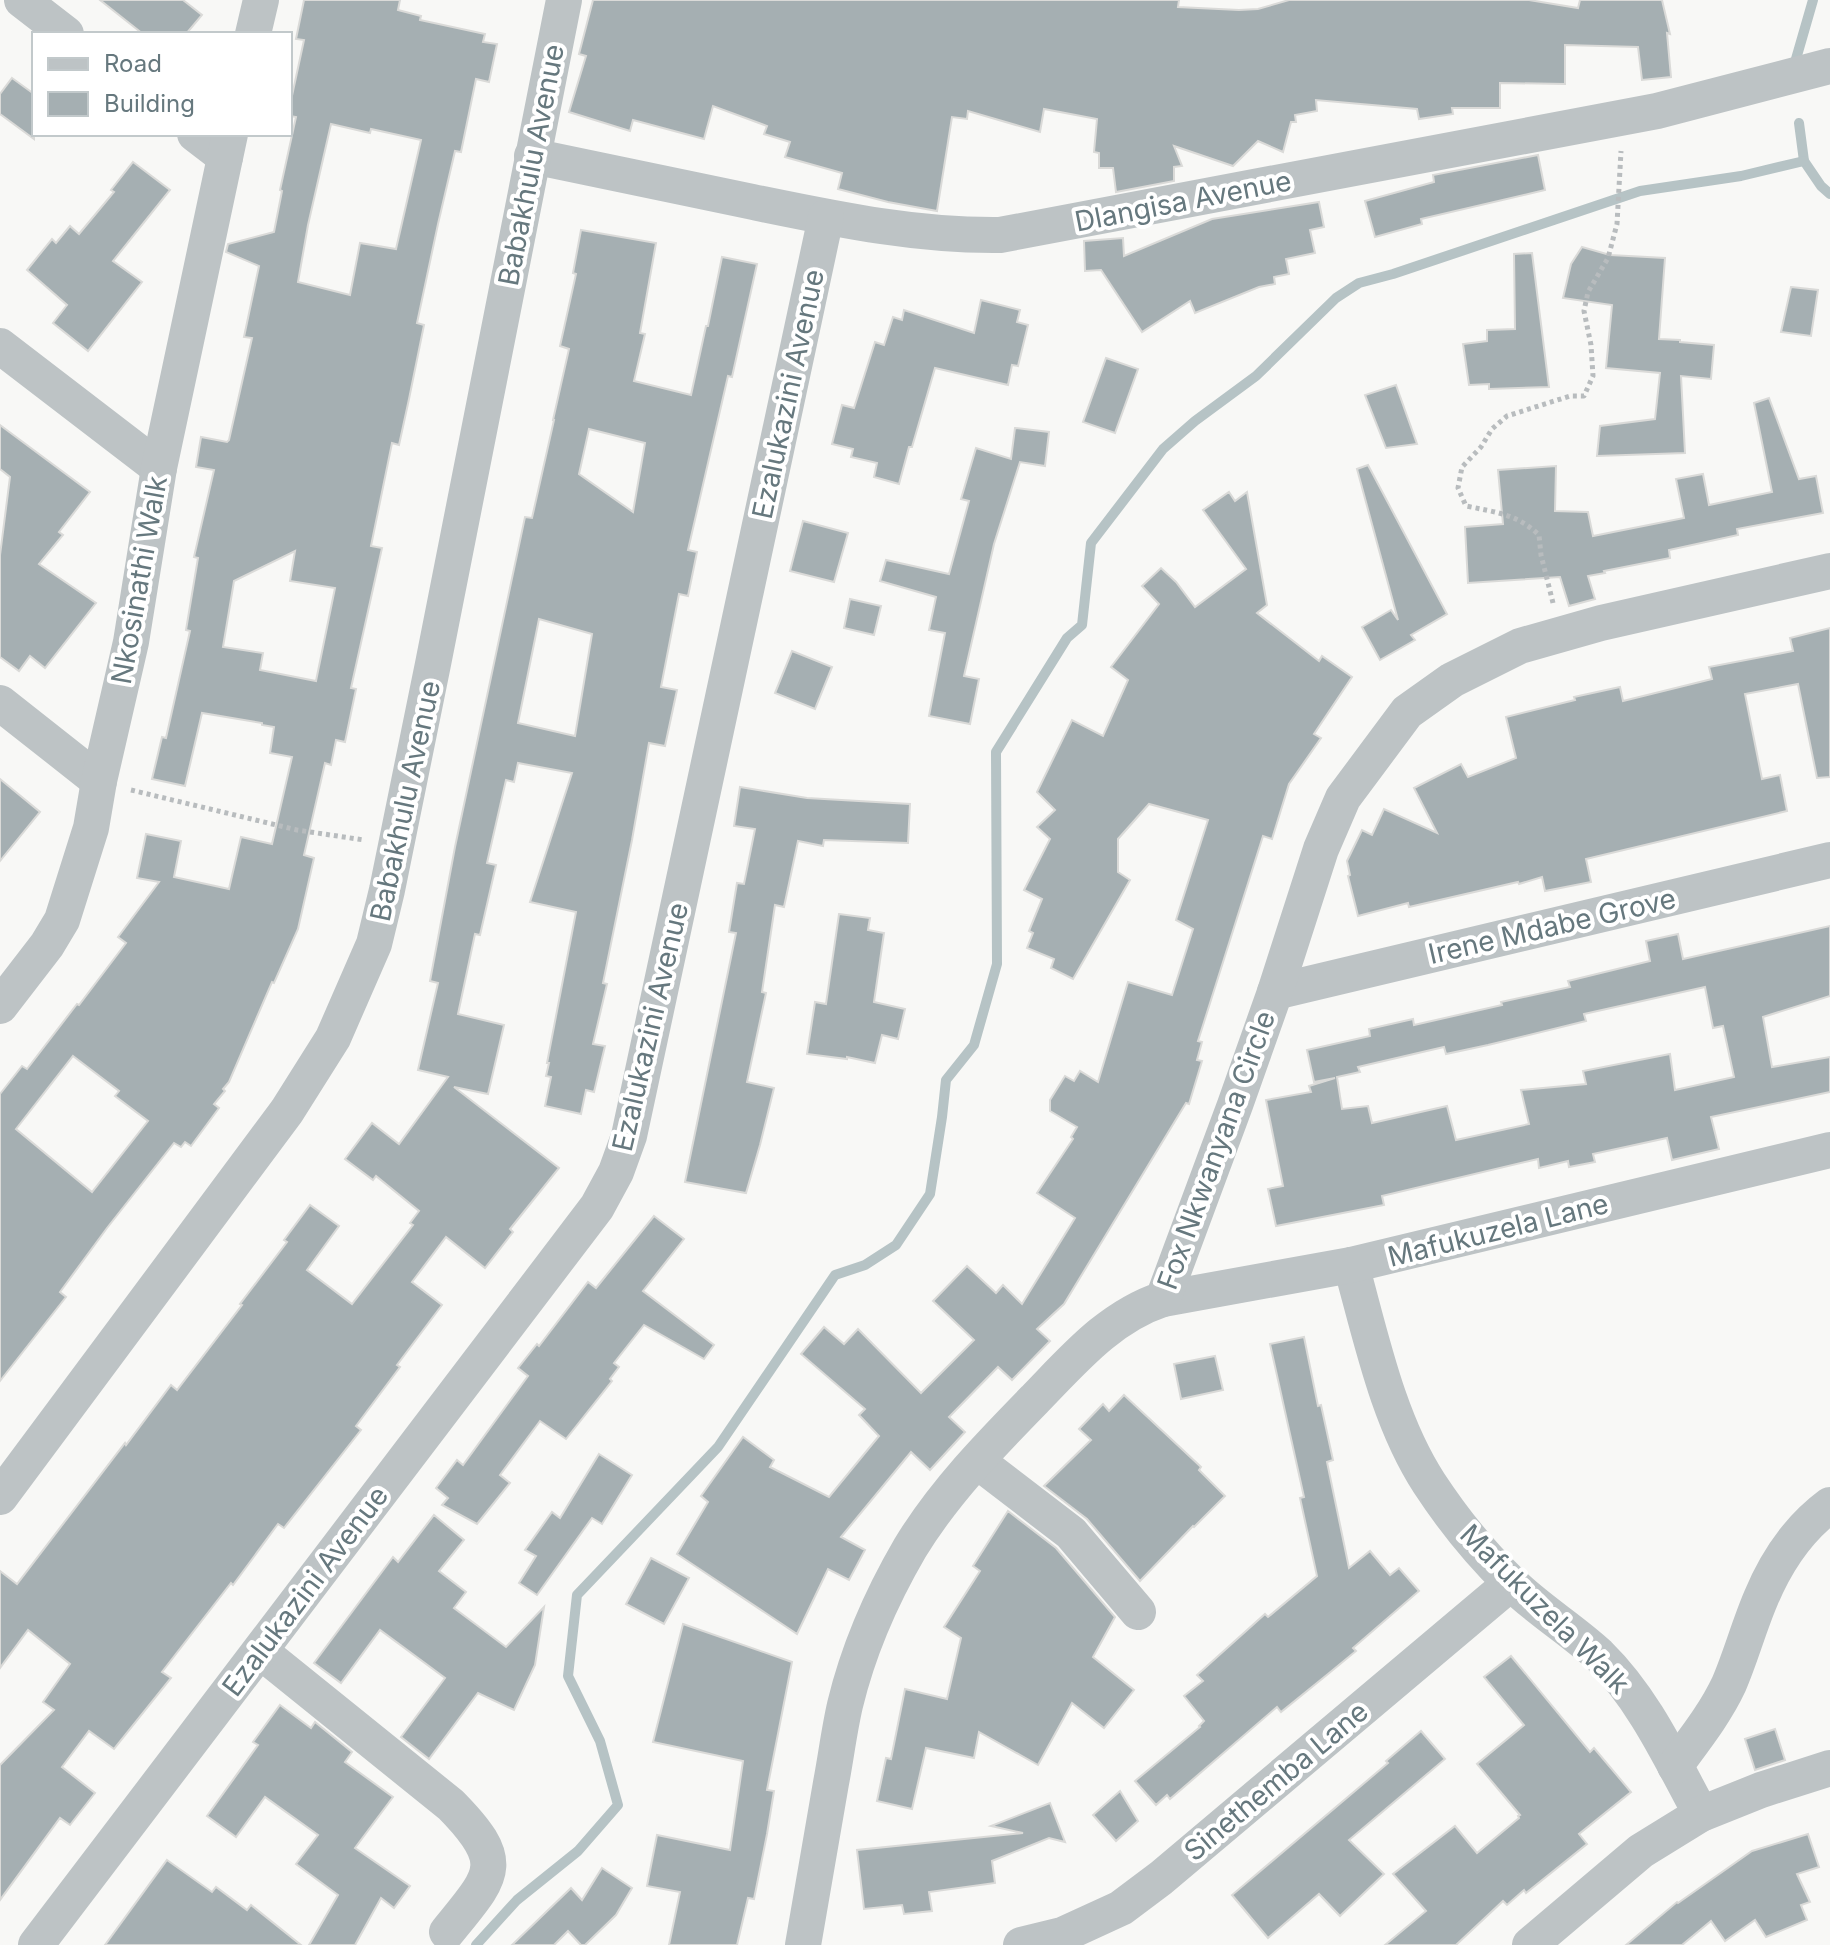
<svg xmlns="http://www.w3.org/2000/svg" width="1830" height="1945" font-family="Inter,sans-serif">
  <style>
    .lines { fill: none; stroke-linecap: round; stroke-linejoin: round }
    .stream { stroke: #b6c3c5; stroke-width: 10 }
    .building { fill: #a5afb2; stroke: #dadad8; stroke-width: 2; fill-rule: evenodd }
    .path { stroke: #b8bcbe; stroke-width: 5; stroke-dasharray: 4 4; stroke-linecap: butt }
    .minor { stroke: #bdc3c5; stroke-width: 36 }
    .labels { text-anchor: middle; stroke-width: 8; stroke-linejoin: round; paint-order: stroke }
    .street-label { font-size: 28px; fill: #66787e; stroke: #fff }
  </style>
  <rect width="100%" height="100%" fill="#f8f8f6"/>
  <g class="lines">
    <g class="stream">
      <polyline points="1796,59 1813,0"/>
      <polyline points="1799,123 1804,161 1821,186 1830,194"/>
      <polyline points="476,1945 517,1900 578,1851 618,1805 600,1741 568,1676 577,1595 718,1447 835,1275 865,1265 896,1245 930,1194 942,1117 946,1080 974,1045 997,964 996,752 1067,638 1082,625 1091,543 1163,449 1195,421 1256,376 1336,298 1359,283 1393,274 1640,191 1741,176 1804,161"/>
    </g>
  </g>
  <g class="building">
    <polygon points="100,0 183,0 202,15 186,34 143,34"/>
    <path d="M304,0H400L398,10L421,16L420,20L485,34L483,42L497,44L489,82L476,79L461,152L455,151L438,224L417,323L424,325L409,399L399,445L392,443L371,546L382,548L351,688L356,689L345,742L336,740L331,765L325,763L304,855L314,858L298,929L274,983L272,982L229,1082L223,1089L225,1091L214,1104L219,1108L191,1146L185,1142L181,1147L174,1143L107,1228L60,1292L66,1297L0,1381V1094L22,1066L27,1069L77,1004L79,1005L126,943L118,937L159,882L137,878L146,834L181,841L174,877L229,889L241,837L272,844L292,757L270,753L274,727L262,725V723L202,713L185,786L152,779L162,737L166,738L190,631L186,630L198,558L194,557L214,470L196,467L201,437L227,442L229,440L252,338L244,337L259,266L226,252L228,244L274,232L282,191L280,190L296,117L290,116V105L304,40L296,39ZM331,124L370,133L371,129L421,140L396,249L360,243L350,295L298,282L308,225ZM295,551L290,581L335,588L316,681L260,670L263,653L223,647L234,581ZM73,1056L119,1091L115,1096L148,1121L92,1192L16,1129Z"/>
    <polygon points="593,0 1179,0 1178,7 1239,10 1258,9 1289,0 1529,0 1578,8 1580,0 1662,0 1670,34 1667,33 1671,77 1642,80 1638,47 1565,45 1565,84 1500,83 1500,108 1452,108 1453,114 1419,119 1417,109 1316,100 1317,111 1295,115 1296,122 1291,122 1283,152 1258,141 1233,166 1174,146 1182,166 1174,167 1174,181 1116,192 1113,168 1099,168 1099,153 1094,152 1097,119 1044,109 1040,132 968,111 967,119 952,117 937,211 888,202 838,189 842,173 785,157 790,142 764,134 767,126 713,106 704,139 633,120 630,131 569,112 586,56 579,54"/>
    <polygon points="12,78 34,94 34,139 0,114 0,94"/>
    <polygon points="1538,155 1545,190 1421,219 1422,224 1375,237 1365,201 1434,182 1433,175"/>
    <polygon points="133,162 170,190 113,261 142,282 88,351 53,323 67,305 27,270 52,239 56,243 70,226 79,234 114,192 111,190"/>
    <polygon points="1319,202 1324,227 1310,230 1315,253 1286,259 1289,274 1274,277 1275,284 1259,287 1195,313 1190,301 1142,332 1101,270 1085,271 1084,241 1123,238 1124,256 1212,219"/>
    <path d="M581,230L656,243L640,333L645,334L634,381L691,395L706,326H708L722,257L757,264L732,377L728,376L688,550L697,552L688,596L679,594L661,687L677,690L665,746L649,743L632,840L603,983L607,984L593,1044L605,1046L594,1092L586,1090L581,1114L545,1106L551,1077L546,1076L549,1063H547L576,912L530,902L572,773L518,763L514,782L506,780L487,863L496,865L480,935L475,934L458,1014L504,1025L488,1094L454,1087L559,1168L510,1229L513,1232L485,1268L446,1237L412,1282L442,1305L397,1365L400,1367L356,1426L361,1430L284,1528L278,1524L233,1585L231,1583L162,1672L171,1678L114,1749L89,1731L62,1767L95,1793L70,1825L60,1818L0,1900V1765L54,1710L43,1702L70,1664L28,1630L0,1668V1571L17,1584L125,1443L126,1445L171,1385L177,1390L242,1305L240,1304L287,1242L284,1240L310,1205L339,1226L307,1270L352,1304L413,1225L410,1223L419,1211L376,1176L373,1180L345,1159L372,1123L399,1144L448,1077L418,1070L438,983L430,981L455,847L525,517L532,518L554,420H553L569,349L560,346L576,274L573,273ZM589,429L645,443L633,512L579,474ZM539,619L592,634L575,736L518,723Z"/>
    <polygon points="1582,247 1610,255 1665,258 1659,339 1680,340 1680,342 1714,345 1711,379 1681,376 1685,453 1597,456 1600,426 1655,419 1660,373 1606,368 1612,305 1563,298 1571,264"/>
    <polygon points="1532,253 1549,387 1489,389 1489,384 1469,385 1463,344 1487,341 1487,330 1515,329 1514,254"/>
    <polygon points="1791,287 1818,290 1811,336 1781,332"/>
    <polygon points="981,300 1020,310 1017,322 1028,325 1018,366 1012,365 1008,385 935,368 912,447 909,447 899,484 874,477 877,463 851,457 853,449 832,444 842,405 854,408 875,342 884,345 893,317 902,320 904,310 974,333"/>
    <polygon points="1106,358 1138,369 1115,433 1083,422"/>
    <polygon points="1396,385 1417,444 1386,448 1365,395"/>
    <polygon points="1769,398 1799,479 1816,476 1823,513 1737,529 1738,535 1669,550 1670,558 1604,571 1605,573 1588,576 1595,599 1569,606 1560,577 1468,583 1465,527 1503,524 1498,470 1556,466 1555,511 1588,512 1593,536 1684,518 1676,479 1703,474 1709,505 1772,492 1754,403"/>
    <polygon points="0,425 90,492 59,532 63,535 39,564 96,603 45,668 30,656 19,671 0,657 0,555 10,477 0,469"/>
    <polygon points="1015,428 1049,432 1045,466 1020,462 994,544 964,676 979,679 970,724 929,716 945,633 929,630 936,597 880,581 886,560 949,574 969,501 961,499 976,448 1011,459"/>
    <polygon points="1368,465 1447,614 1411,635 1415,640 1380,660 1362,627 1391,610 1398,620 1357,469"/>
    <polygon points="1229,492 1235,501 1247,492 1267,605 1257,613 1319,661 1322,656 1352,677 1314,734 1321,738 1289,784 1272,839 1263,836 1198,1041 1202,1042 1197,1060 1202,1061 1189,1104 1186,1103 1064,1304 1037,1329 1050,1341 1012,1380 998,1367 949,1417 965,1432 930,1470 911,1452 841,1537 865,1550 849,1580 828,1569 797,1634 677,1554 708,1502 701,1496 743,1437 774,1460 770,1467 829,1497 879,1436 859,1415 865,1409 801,1354 824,1327 844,1344 858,1329 921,1393 974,1340 933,1301 967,1266 996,1293 1003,1285 1022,1304 1075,1218 1037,1193 1073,1139 1071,1137 1077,1127 1050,1111 1050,1100 1065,1076 1074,1081 1080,1071 1098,1082 1128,982 1172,995 1193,929 1176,920 1208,820 1149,804 1118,839 1118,872 1130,880 1073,979 1051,968 1054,959 1027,948 1033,933 1029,931 1042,899 1024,890 1050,839 1037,827 1055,810 1037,792 1072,720 1103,736 1128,680 1111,667 1159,604 1142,586 1161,568 1176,582 1195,607 1246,569 1203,510"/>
    <polygon points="803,521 848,533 834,582 790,571"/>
    <polygon points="850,599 881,606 874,635 844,628"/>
    <polygon points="1830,628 1830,777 1817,778 1798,684 1745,694 1762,779 1780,775 1787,811 1586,859 1591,882 1545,891 1542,877 1519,884 1518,882 1409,907 1408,903 1358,916 1348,876 1350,875 1347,861 1362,830 1372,835 1384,809 1437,833 1414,788 1461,764 1468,777 1516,758 1506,717 1575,700 1574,697 1620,687 1623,701 1712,679 1709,667 1793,651 1790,638"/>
    <polygon points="792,651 832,667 815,709 775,693"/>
    <polygon points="0,779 40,812 0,861"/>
    <polygon points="740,787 807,798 910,804 908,843 824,840 823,846 798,841 784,907 775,905 762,992 766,993 747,1082 774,1088 760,1145 746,1193 685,1182 736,933 729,932 737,883 744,884 755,829 734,826"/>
    <polygon points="839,914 870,918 868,930 884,933 874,1002 905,1009 898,1039 882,1035 875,1063 847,1057 847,1059 807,1054 815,1002 826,1004"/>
    <path d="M1830,926V996L1763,1017L1772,1067L1830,1057V1092L1711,1117L1719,1149L1672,1160L1667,1138L1593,1154L1595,1162L1569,1167L1568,1161L1539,1168L1538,1159L1382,1196L1384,1205L1276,1226L1268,1189L1283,1186L1266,1100L1311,1092L1309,1086L1335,1078L1314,1082L1307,1050L1370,1036L1369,1029L1413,1019L1414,1025L1502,1005L1501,1002L1570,987L1568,981L1650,961L1646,941L1678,934L1683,959ZM1705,987L1713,1028L1723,1026L1734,1077L1675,1090L1670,1054L1583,1071L1586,1084L1521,1090L1529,1124L1456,1140L1447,1106L1372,1123L1368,1106L1342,1109L1337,1077L1360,1072L1358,1067L1444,1047L1446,1054L1488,1045L1586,1021L1584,1014Z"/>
    <polygon points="654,1216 684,1239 643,1291 714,1345 704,1359 644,1325 614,1363 619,1367 610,1379 612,1381 566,1439 540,1421 500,1475 510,1483 477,1524 442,1505 448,1498 436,1488 457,1460 463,1465 528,1376 518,1368 537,1344 539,1346 588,1282 596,1288"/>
    <polygon points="1304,1337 1318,1406 1321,1405 1333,1460 1327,1462 1349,1568 1370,1551 1390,1575 1399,1568 1419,1591 1353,1648 1356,1651 1328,1674 1281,1712 1277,1707 1170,1799 1167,1795 1156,1805 1135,1781 1200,1727 1199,1726 1204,1721 1184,1696 1203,1681 1197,1675 1265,1614 1268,1617 1317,1576 1300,1498 1304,1497 1270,1344"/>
    <polygon points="1215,1356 1223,1390 1181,1399 1174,1364"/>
    <polygon points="1124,1395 1201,1467 1199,1470 1225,1496 1194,1527 1193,1526 1140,1581 1087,1519 1044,1486 1091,1440 1079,1429 1103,1404 1109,1411"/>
    <polygon points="599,1454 632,1475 602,1524 592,1518 537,1595 519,1583 536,1556 525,1550 552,1512 560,1518"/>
    <polygon points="1008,1511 1056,1548 1115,1617 1093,1657 1134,1690 1104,1728 1072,1703 1038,1765 979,1732 974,1758 926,1748 912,1809 877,1801 886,1758 891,1759 905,1689 947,1699 961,1638 944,1627 980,1571 973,1566"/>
    <polygon points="434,1515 464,1540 439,1571 466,1592 454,1608 506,1647 544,1607 535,1665 514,1710 478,1693 429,1759 401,1737 445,1678 380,1630 341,1683 314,1663 393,1557 398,1562"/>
    <polygon points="651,1558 689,1578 664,1624 626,1604"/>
    <polygon points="683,1624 792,1662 767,1790 774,1791 767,1834 754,1899 748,1898 737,1945 669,1945 680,1892 647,1886 657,1835 730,1850 743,1761 653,1742"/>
    <polygon points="1511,1656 1590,1752 1594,1748 1631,1792 1579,1834 1587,1844 1526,1893 1524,1890 1507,1905 1503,1901 1456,1945 1385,1945 1426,1911 1393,1874 1455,1826 1477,1853 1519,1818 1518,1816 1520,1815 1477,1764 1524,1725 1484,1677"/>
    <polygon points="280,1705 311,1728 315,1722 352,1752 345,1762 393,1797 355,1848 410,1886 394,1908 381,1898 355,1945 309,1945 338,1895 296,1864 318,1835 265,1797 236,1837 207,1816 258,1745 253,1742"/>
    <polygon points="1775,1729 1785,1760 1755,1770 1745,1739"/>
    <polygon points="1421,1731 1445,1759 1349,1840 1384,1874 1340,1916 1319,1894 1268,1938 1232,1895 1388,1763 1386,1761"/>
    <polygon points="1120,1791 1138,1821 1116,1841 1093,1815"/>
    <polygon points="1050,1803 1065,1842 1049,1838 992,1861 995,1883 929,1892 932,1911 904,1914 902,1905 864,1909 857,1850 1023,1833 991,1826"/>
    <polygon points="1808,1834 1819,1867 1797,1874 1810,1902 1801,1905 1807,1920 1766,1937 1755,1920 1725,1941 1711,1921 1682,1945 1626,1945 1677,1902 1678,1903 1752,1851"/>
    <polygon points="167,1860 212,1892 216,1887 247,1910 251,1905 301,1945 105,1945"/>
    <polygon points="602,1868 632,1888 616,1915 585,1945 581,1945 568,1931 554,1945 512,1945 571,1888 582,1900"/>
  </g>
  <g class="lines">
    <g class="path">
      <path d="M1553,603L1541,555L1539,535C1517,514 1495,512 1466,506L1458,488L1462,467L1481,447L1492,429L1507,416L1570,396H1584L1593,376L1591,345L1584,311L1588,292L1608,258L1617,224L1621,151"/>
      <polyline points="131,790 297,830 364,840"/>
    </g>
    <g class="minor">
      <polyline points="22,0 66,34"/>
      <polyline points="253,34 261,0"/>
      <polyline points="195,134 225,157"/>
      <path d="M532,156C606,172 680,187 753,202C836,219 915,236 1000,235L1657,111L1830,66"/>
      <polyline points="0,346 159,468"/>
      <polyline points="0,703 99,781"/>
      <polyline points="1275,992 1830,860"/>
      <polyline points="0,1006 47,945 62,920 91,828 99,781 131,642 159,468 230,134"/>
      <path d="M1351,1265C1371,1337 1388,1420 1429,1483C1452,1518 1479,1552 1510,1582C1537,1609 1571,1629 1599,1655C1644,1699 1671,1759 1701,1814"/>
      <polyline points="1163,1299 1351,1265 1830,1150"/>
      <polyline points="977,1461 1071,1533 1138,1612"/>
      <polyline points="0,1497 287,1111 333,1038 374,944 387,890 433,664 564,0"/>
      <path d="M260,1651L451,1805C509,1864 493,1875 447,1932"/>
      <path d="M1675,1766C1694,1740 1715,1714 1729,1684C1741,1656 1749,1626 1761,1598C1776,1562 1799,1528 1830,1505"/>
      <polyline points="36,1945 597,1207 616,1172 629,1136 826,217"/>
      <path d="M803,1945C812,1891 822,1837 831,1783C836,1757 839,1731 845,1705C858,1651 882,1596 910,1548C944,1492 990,1445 1035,1399C1074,1359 1109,1317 1163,1299L1235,1105L1275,992L1321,849L1343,798L1407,712L1452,680L1520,646L1601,623L1830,571"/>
      <polyline points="1021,1945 1062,1935 1121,1908 1161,1878 1511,1583"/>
      <polyline points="1530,1945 1641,1851 1701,1814 1761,1790 1830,1768"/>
    </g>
  </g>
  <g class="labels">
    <g class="street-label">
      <text transform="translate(531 165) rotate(-79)" y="10">Babakhulu Avenue</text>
      <text transform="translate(1183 201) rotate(-11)" y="10">Dlangisa Avenue</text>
      <text transform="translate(788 394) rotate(-78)" y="10">Ezalukazini Avenue</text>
      <text transform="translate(139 580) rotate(-80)" y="10">Nkosinathi Walk</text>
      <text transform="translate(405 801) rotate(-78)" y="10">Babakhulu Avenue</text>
      <text transform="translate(1552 926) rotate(-13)" y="10">Irene Mdabe Grove</text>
      <text transform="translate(650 1027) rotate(-77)" y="10">Ezalukazini Avenue</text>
      <text transform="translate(1216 1150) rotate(-70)" y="10">Fox Nkwanyana Circle</text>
      <text transform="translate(1498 1230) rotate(-14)" y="10">Mafukuzela Lane</text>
      <text transform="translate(305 1591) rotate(-53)" y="10">Ezalukazini Avenue</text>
      <text transform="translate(1545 1609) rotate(45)" y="10">Mafukuzela Walk</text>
      <text transform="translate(1276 1781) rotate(-40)" y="10">Sinethemba Lane</text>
    </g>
  </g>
  <rect x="32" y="32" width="260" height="104" fill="#ffffff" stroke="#c2c9cb" stroke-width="2"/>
  <rect x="48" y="58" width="40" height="12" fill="#bdc3c5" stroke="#c2c9cb" stroke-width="2"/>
  <text x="104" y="72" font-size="24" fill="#66787e">Road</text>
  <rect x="48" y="92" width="40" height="24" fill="#a5afb2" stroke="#c2c9cb" stroke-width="2"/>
  <text x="104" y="112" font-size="24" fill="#66787e">Building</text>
</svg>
